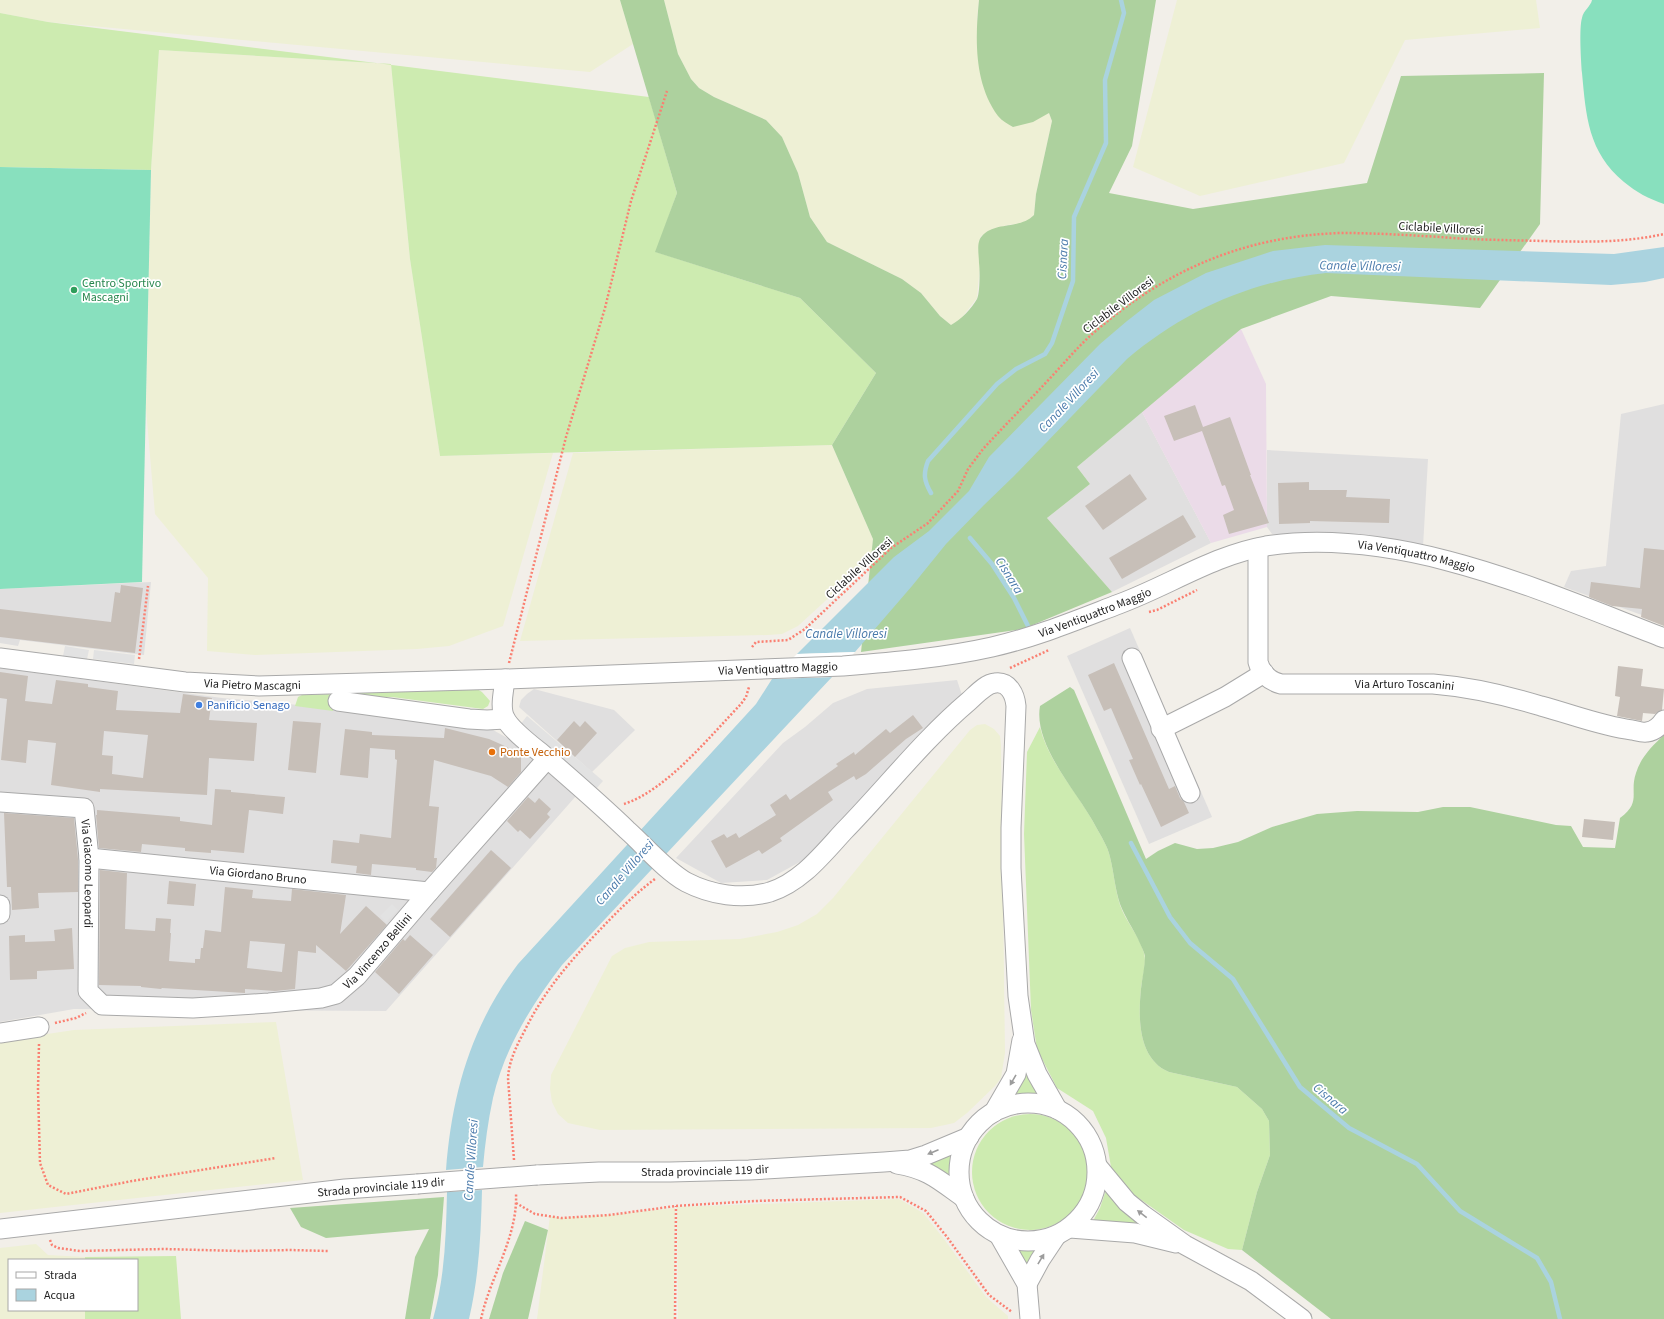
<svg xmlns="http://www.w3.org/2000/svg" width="1664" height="1319" font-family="'Source Sans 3',sans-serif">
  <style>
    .residential { fill: #e0dfdf }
    .industrial { fill: #ebdbe8 }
    .farmland { fill: #eef0d5 }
    .grass { fill: #cdebb0 }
    .forest { fill: #add19e }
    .pitch { fill: #88e0be }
    .parking { fill: #e2e2e2 }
    .water { fill: #aad3df }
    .pier { fill: #fff }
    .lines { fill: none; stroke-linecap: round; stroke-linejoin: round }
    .stream { stroke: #aad3df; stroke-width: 4.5 }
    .building { fill: #c7bfb8; fill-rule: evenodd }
    .minor-casing { stroke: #a9a9a9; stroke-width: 21 }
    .path { stroke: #fa8072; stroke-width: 2.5; stroke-dasharray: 2 2; stroke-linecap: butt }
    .minor { stroke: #fff; stroke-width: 19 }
    .minor-bridge-casing { stroke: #a9a9a9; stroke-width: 21; stroke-linecap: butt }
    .minor-bridge { stroke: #fff; stroke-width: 19 }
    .oneway { fill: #9c9c9c }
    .leisure-dot { fill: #2e9e5b; stroke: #fff; stroke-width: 1.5 }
    .shop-dot { fill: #3f7fe0; stroke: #fff; stroke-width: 1.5 }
    .food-dot { fill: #e8710a; stroke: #fff; stroke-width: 1.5 }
    .labels { text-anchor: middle; stroke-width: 3.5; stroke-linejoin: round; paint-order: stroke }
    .street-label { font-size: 12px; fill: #222; stroke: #fff }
    .leisure-label { font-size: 12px; fill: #27864d; stroke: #fff; text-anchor: start }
    .shop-label { font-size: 12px; fill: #366cbe; stroke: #fff; text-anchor: start }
    .food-label { font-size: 12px; fill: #c56008; stroke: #fff; text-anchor: start }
    .water-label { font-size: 13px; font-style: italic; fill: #4a7aab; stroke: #fff }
  </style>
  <rect width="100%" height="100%" fill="#f2efe9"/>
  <g class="residential">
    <polygon points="1664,404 1664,623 1564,587 1571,571 1606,566 1621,414"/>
    <polygon points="1142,412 1211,543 1112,592 1047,518 1090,484 1077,467"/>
    <polygon points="1267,450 1428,459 1423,547 1332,534 1272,534 1267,527"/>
    <polygon points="151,582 144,655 20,640 18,646 0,643 0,589"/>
    <polygon points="1130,628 1212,817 1149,844 1067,656"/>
    <polygon points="0,668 222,698 477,721 527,749 576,796 386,1011 74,1009 0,1022"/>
    <polygon points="957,680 962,695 953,702 807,858 767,880 721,883 676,858 783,743 805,727 833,703 867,689"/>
    <polygon points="534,689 614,710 635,730 592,772 519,707 521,700 527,694"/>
  </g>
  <polygon class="industrial" points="1241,329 1266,384 1267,527 1211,543 1142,412"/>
  <g class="farmland">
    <polygon points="0,0 620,0 633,44 590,72 48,22 0,13"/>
    <polygon points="664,0 979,0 977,19 1008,123 1013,127 1049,113 1052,121 1036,194 1034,215 1028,221 1019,224 1007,225 981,236 979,242 980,265 977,298 960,320 951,325 940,316 921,293 902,279 827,242 810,217 798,173 782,137 766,120 714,97 699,88 691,79 678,54"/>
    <polygon points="1177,0 1536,0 1540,28 1405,40 1344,163 1200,196 1133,167"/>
    <polygon points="159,50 391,64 410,259 440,456 553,453 503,626 449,646 417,649 255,655 207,651 208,578 155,514 146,409 151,170"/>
    <polygon points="832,445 873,539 871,559 798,626 782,634 768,635 520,641 573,453"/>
    <polygon points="985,724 994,729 1000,736 1001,745 1005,1053 1001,1078 995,1086 967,1113 954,1123 931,1128 600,1130 568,1123 558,1114 552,1102 550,1089 551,1075 612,956 625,948 649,942 740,939 777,932 798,925 817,914 833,898 970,730 977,725"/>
    <polygon points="276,1022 303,1180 0,1213 0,1041 74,1030"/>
    <polygon points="899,1199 923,1213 944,1239 986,1297 1008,1316 1008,1319 678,1319 677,1207"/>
    <polygon points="675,1208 674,1319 537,1319 550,1216 561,1218 609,1215"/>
    <polygon points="36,1244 48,1255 85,1257 85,1260 9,1260 9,1310 85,1310 85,1319 0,1319 0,1248"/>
  </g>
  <g class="grass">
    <polygon points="0,13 48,22 649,97 677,193 656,252 800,298 876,373 832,445 440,456 410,259 391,64 159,50 151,170 0,167"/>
    <polygon points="477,689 482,692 490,701 488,706 483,709 392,697 339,697 335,702 333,711 295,706 298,697 302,695"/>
    <path d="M1040,727C1049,764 1079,794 1096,827C1101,836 1108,847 1110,857C1114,873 1115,889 1120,905C1126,922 1139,935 1144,953C1147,964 1142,978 1141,989C1138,1018 1138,1059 1169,1072L1237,1087L1262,1109L1269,1121L1270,1155L1257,1192L1242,1250L1228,1249L1184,1230L1130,1192L1111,1167L1106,1138L1093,1111L1057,1088L1037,1049L1031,1010L1024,834L1027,752Z"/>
    <polygon points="1027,1069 1040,1094 1014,1096"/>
    <circle cx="1030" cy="1172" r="58"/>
    <polygon points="954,1151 952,1179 919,1160"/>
    <polygon points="1106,1190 1140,1223 1140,1225 1093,1221 1100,1208"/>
    <polygon points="1020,1250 1039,1250 1029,1269 1018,1251"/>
    <polygon points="176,1256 181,1319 85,1319 85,1310 137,1310 137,1260 85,1260 85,1257"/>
  </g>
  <g class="forest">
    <path d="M620,0H664L678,54L691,79L699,88L714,97L766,120L782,137L798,173L810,217L827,242L902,279L921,293L940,316L951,325C962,319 971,309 977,299C980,293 980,270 979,263C979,255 976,242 982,236C995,221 1019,230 1034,215L1036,194L1052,121L1049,113L1033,122L1013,127C1008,124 1002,121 998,116C974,83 975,39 979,0H1156L1132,146L1109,193L1193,209L1367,183L1401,76L1544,73L1540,224L1480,308L1331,296L1241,329L1077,467L1090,484L1047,518L1112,592L1023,629L861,652L873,539L832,445L876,373L800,298L655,252L677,193Z"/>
    <path d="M1070,687L1074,690L1146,859L1158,851L1175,843L1197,849L1213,848L1238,842L1272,827L1317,814L1357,811L1418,812L1443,807H1470L1556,825L1571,826L1583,847L1615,848L1620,818C1642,802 1629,793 1636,773C1641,757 1652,746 1664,735V1319H1331L1242,1250L1257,1192L1270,1155L1269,1121L1262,1109L1237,1087L1169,1072C1138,1059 1138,1018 1141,989C1142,978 1145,967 1145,956C1144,951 1140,944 1138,939C1132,927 1125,917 1120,904C1115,889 1114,873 1110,857C1108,847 1101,836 1096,827C1078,792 1033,746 1040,706Z"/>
    <polygon points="444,1197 438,1275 430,1319 405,1319 415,1257 429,1229 326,1238 301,1227 290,1208"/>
    <polygon points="525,1221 548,1230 528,1319 489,1319 503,1273"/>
  </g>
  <g class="pitch">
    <path d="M1592,0H1664V204C1649,199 1636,192 1624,182C1588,152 1586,116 1582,73C1581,61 1579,27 1582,18C1583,11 1591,6 1592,0Z"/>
    <polygon points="0,167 151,170 142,582 0,589"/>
  </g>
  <g class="parking">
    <polygon points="65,646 89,650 87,659 63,656"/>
    <polygon points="94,650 135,655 134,664 93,659"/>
    <polygon points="527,716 603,781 595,790 520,725"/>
    <polygon points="392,904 398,910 386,922 380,916"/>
  </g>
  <g class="water">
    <path d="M1325,245L1614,254L1664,247V278L1645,282L1611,285L1326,273C1251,281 1184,311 1127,359L1014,476L984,505L946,544L912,586L855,652L797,654L894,557L929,531L969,491L989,457L1100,344L1127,321L1154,300L1206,273L1273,251Z"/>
    <path d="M832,677L562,965C532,1004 504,1049 493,1098C488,1121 485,1144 483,1167L446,1170C452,1093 471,1026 518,964L756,704L772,679Z"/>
    <path d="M482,1190C481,1234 479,1276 469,1319H433C445,1277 446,1235 447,1192Z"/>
  </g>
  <polygon class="pier" points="855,652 832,677 772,679 797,654"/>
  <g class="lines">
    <g class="stream">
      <path d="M931,493C924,481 923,474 928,461L997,384L1016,369L1045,354L1052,343L1073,281L1074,217L1106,143L1105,80L1124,13L1121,0"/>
      <polyline points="970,538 992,564 1014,598 1028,626"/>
      <polyline points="1131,843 1170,917 1190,943 1233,979 1300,1087 1349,1128 1417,1164 1460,1211 1537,1258 1551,1282 1560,1319"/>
    </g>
  </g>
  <g class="building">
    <polygon points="1195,405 1203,427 1230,417 1251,475 1250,475 1269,523 1229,534 1223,515 1234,510 1225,485 1222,486 1202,431 1174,441 1164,416"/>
    <polygon points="1130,474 1147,499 1103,530 1085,506"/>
    <polygon points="1309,482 1309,490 1347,490 1346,497 1390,499 1389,523 1310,521 1310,523 1279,524 1278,483"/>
    <polygon points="1183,515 1196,537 1122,579 1109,558"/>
    <polygon points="1644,548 1664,550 1664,626 1641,617 1642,609 1612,606 1589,597 1591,582 1640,588"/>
    <polygon points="121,585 143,588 135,653 0,637 0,609 111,622 115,592 120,593"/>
    <polygon points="1114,663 1169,789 1175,786 1180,798 1184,802 1189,813 1161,827 1141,784 1140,785 1129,760 1133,759 1111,708 1104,711 1088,675"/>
    <polygon points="1618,666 1643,669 1641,686 1664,689 1662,710 1655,714 1643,713 1642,721 1617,716 1620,697 1615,696"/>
    <path d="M0,672L28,676L25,701L52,704L56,680L88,684V687L118,691L116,710L180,713L183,694L212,698L209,720L257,723L254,761L209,758L207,795L100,789V792L51,785L56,743L28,740L26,763L1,760L7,699L0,698ZM104,731L148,735L143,778L112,774L113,756L102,755Z"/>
    <polygon points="913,715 923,728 906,739 866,774 856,780 854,776 828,792 833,800 780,838 782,841 762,854 759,850 726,868 711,841 724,834 727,838 736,833 739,838 776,815 770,805 786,794 790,800 838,766 836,764 854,752 855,755 886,729 890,733"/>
    <polygon points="293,721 321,723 316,773 288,770"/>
    <polygon points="574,721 580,727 585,721 597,733 575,757 557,740"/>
    <polygon points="445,728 489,739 507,747 521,757 521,772 508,787 491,776 434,760 429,806 439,807 434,858 437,858 436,868 432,872 416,870 416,868 372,864 371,875 356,873 357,866 331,863 333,840 359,843 360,834 391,838 397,760 395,759 395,750 370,748 368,778 340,775 345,729 372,732 372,735 444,738"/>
    <polygon points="215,789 231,790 231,792 285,797 283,814 249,810 244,853 211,850 211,853 185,851 185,848 142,844 141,852 99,848 96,815 97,815 97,810 180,817 180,821 212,825"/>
    <polygon points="528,797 535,803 539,798 551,809 547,814 550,817 530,839 520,830 518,832 507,821"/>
    <polygon points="4,813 74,818 78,859 78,892 38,893 39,908 12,910 11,887 7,887"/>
    <polygon points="1584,819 1615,822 1613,840 1582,837"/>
    <polygon points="491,850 511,868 450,937 430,919"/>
    <path d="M100,870L127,873L125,929L155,931L156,918L171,919L170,933H171L169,961L195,963V959H200L201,948H203L205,930L221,932L225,887L253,890L252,898L291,901L292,889L346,895L340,934L366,906L387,925L346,971L316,945V953L298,951L295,989L275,991L245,989V993L162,988L161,989L141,987V986L99,985ZM250,941L285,944L282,972L247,968Z"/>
    <polygon points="169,881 196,884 194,906 167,904"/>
    <polygon points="72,928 74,969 37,971 37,979 10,980 9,936 25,935 25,942 55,941 54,930"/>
    <polygon points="410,935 433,955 399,994 375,972 403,939 405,941"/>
  </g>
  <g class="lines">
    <g class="minor-casing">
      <g id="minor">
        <path id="s1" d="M1258,548V662C1261,673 1269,681 1281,684H1433C1470,687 1505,695 1541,706C1571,714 1601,726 1632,730C1637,731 1643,733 1647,732C1655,731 1660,726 1664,720"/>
        <path id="s2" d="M0,658L185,682L259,686L505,679L843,666C893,662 943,658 992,647C1036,637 1077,620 1119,604C1168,586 1214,555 1266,546C1400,526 1542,591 1664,638"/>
        <polyline points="1132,658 1190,793"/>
        <path d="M505,679C504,691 499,707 505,718C510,729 531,745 541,753C570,778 599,803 627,830C645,846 665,870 686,882C711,895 742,900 770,892C801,882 822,855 844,831C886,788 923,740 969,701C976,695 985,684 995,683C1009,681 1015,695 1016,706L1011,828V868L1018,996L1025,1044L1037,1074L1057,1109"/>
        <polyline points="338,701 469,719 487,720 505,719"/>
        <polyline points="1161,729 1225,697 1264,673"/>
        <path id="s3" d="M0,802L84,808L89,858L88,991L102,1005L193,1008L269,1003L321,998L336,994L357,976L429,892L547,759"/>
        <path id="s4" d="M89,858L429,892"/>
        <polyline points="0,905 0,914"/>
        <polyline points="0,1033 39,1027"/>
        <circle cx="1028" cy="1172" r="69"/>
        <polyline points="994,1112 1016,1074 1022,1040"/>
        <path d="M897,1164C928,1169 939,1180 964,1198"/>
        <polyline points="1098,1167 1127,1202 1143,1215 1185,1245 1251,1281 1302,1319"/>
        <path id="s5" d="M537,1175L599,1172H670L749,1170L884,1162L910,1160L926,1155L969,1137"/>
        <polyline points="1070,1228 1135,1233 1176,1243"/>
        <polyline points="0,1229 345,1189 417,1184"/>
        <polyline points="999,1235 1027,1284 1030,1319"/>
        <polyline points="1027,1284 1040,1260 1056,1236"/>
      </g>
    </g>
    <g class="path">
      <polyline points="1149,612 1157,610 1197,590"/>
      <path d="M752,647L756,642L788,640L805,629L891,548L928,523L958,491L968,469L983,449C1006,424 1030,400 1053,375C1065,362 1077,348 1090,336C1163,271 1243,236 1341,233C1374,233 1407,235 1440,237C1474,240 1509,240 1543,241C1584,242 1624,243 1664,234"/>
      <polyline points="139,659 148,586"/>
      <polyline points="509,663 566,437 605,308 631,201 667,91"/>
      <polyline points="1010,668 1049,650"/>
      <path d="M624,804C667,790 710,736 741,704L746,697L749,687"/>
      <polyline points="55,1023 76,1018 86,1013"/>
      <polyline points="39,1044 38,1089 40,1163 48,1185 66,1194 132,1181 276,1158"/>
      <path d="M514,1160L508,1078C509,1061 516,1047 524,1032C543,993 566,966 595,935C614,915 633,895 655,879"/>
      <polyline points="516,1203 535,1214 561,1218 609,1215 676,1206 754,1201 900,1197 926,1211 947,1237 989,1295 1012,1312"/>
      <polyline points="50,1240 52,1245 58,1248 80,1251 163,1249 242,1251 291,1250 328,1251"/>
      <path d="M481,1319C490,1277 518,1237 516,1193"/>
      <polyline points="675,1319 676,1206"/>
    </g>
    <use href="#minor" class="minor"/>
    <g class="minor-bridge-casing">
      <polyline id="minor-bridge" points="417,1184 537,1175"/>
    </g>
    <use href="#minor-bridge" class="minor-bridge"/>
  </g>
  <defs><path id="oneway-solid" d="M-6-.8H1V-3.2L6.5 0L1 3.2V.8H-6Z"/></defs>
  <g class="oneway">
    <use href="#oneway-solid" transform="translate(1013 1080) rotate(120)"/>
    <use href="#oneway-solid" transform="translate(933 1152) rotate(157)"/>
    <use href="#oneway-solid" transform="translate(1142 1214) rotate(-142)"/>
    <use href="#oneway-solid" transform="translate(1041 1259) rotate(-59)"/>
  </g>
  <circle class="leisure-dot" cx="74" cy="290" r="4"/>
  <circle class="shop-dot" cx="199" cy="705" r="4"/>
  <circle class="food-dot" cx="492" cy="752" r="4"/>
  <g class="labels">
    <g class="street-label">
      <text transform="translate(1441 228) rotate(3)" y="4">Ciclabile Villoresi</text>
      <text transform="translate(1118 305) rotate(-37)" y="4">Ciclabile Villoresi</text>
      <text dy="4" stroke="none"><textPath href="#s2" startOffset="1440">Via Ventiquattro Maggio</textPath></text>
      <text transform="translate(859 568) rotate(-42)" y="4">Ciclabile Villoresi</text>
      <text dy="4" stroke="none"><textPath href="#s2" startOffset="1104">Via Ventiquattro Maggio</textPath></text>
      <text dy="4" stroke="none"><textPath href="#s2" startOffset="780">Via Ventiquattro Maggio</textPath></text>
      <text dy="4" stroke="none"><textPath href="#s2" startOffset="254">Via Pietro Mascagni</textPath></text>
      <text dy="4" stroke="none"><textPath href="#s1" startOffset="271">Via Arturo Toscanini</textPath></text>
      <text dy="4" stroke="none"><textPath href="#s3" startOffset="150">Via Giacomo Leopardi</textPath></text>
      <text dy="4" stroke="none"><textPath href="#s4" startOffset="170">Via Giordano Bruno</textPath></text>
      <text dy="4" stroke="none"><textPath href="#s3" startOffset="582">Via Vincenzo Bellini</textPath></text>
      <text dy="4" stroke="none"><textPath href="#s5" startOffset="168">Strada provinciale 119 dir</textPath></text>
      <text transform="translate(381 1187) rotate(-5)" y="4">Strada provinciale 119 dir</text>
    </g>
    <g class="leisure-label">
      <text x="82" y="287">Centro Sportivo<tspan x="82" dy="14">Mascagni</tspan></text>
    </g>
    <g class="shop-label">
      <text x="207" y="709">Panificio Senago</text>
    </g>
    <g class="food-label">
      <text x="500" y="756">Ponte Vecchio</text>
    </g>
    <g class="water-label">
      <text transform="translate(1062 259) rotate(-87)" y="5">Cisnara</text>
      <text transform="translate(1360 265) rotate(1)" y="5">Canale Villoresi</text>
      <text transform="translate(1068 400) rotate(-47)" y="5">Canale Villoresi</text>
      <text transform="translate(1010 575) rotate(58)" y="5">Cisnara</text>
      <text x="846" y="638">Canale Villoresi</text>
      <text transform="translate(624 872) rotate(-49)" y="5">Canale Villoresi</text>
      <text transform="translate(1331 1098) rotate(40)" y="5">Cisnara</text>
      <text transform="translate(470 1160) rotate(-86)" y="5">Canale Villoresi</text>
    </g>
  </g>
  <rect x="8" y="1259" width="130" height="52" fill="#ffffff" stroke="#a7a7a7"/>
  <rect x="16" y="1272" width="20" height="6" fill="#ffffff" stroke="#a7a7a7"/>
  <text x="44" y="1279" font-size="12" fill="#222222">Strada</text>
  <rect x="16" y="1289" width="20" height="12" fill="#aad3df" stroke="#a7a7a7"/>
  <text x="44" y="1299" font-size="12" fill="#222222">Acqua</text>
</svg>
